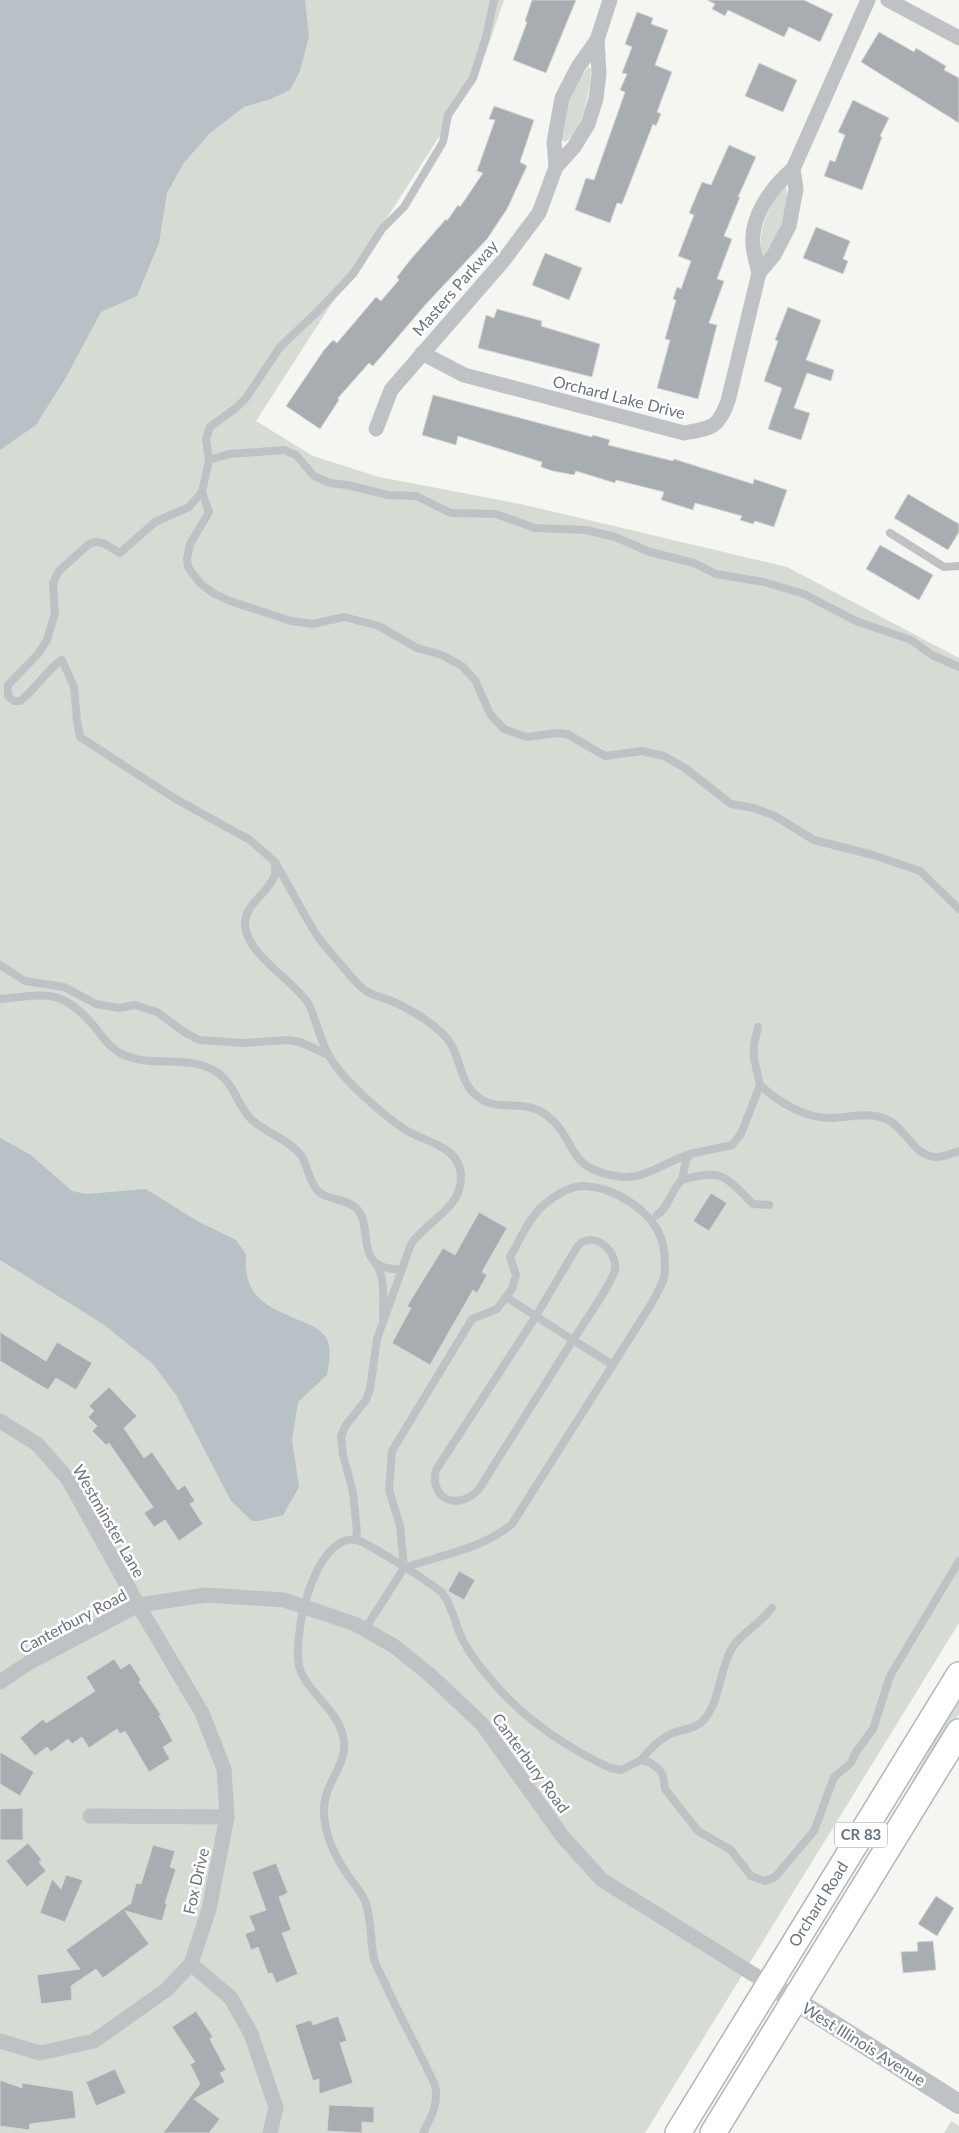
<svg xmlns="http://www.w3.org/2000/svg" width="959" height="2133" font-family="Lato,sans-serif">
  <style>
    .green { fill: #d6dbd4 }
    .water { fill: #b8c1c5 }
    .building { fill: #a7adb1; stroke: #d6d6d4 }
    .lines { fill: none; stroke-linecap: round; stroke-linejoin: round }
    .primary-casing { stroke: #b2b6b9; stroke-width: 28 }
    .service { stroke: #bfc2c5; stroke-width: 8 }
    .minor { stroke: #bfc2c5; stroke-width: 15 }
    .tertiary { stroke: #bfc2c5; stroke-width: 20 }
    .primary { stroke: #fff; stroke-width: 25 }
    .labels { text-anchor: middle; stroke-width: 5; stroke-linejoin: round; paint-order: stroke }
    .shield { fill: #fff; stroke: #959ea5; stroke-width: 1 }
    .shield-label { font-size: 15px; font-weight: bold; fill: #68757f }
    .street-label { font-size: 16px; fill: #68757f; stroke: #fff }
  </style>
  <rect width="100%" height="100%" fill="#f5f5f2"/>
  <g class="green">
    <polygon points="0,0 504,0 477,78 256,421 313,456 379,477 525,505 787,567 959,658 959,1623 645,2133 0,2133"/>
    <path d="M588,67L591,69V73C589,92 583,131 565,142L562,140L570,94Z"/>
    <path d="M785,186C793,198 775,253 761,258C758,229 767,208 785,186Z"/>
    <polygon points="959,1697 959,1714 894,1820 891,1819"/>
    <polygon points="951,2121 959,2126 959,2133 944,2133"/>
  </g>
  <g class="water">
    <polygon points="0,0 305,0 309,36 300,71 290,90 271,99 244,107 210,133 183,164 167,193 159,243 137,296 101,312 65,379 36,425 0,450"/>
    <path d="M0,1138L31,1155L72,1191L86,1194L146,1189L197,1221L236,1240L246,1254C243,1298 266,1306 301,1321C311,1325 320,1328 326,1338C332,1348 329,1364 327,1375L298,1402L292,1440L299,1487L283,1515L259,1521H252L231,1501L176,1395L153,1364L103,1324L0,1260Z"/>
  </g>
  <g class="building">
    <polygon points="532,0 576,0 546,73 513,60 527,22 525,21"/>
    <polygon points="707,0 804,0 833,14 820,42 789,27 784,37 728,10 725,16 712,9 715,4"/>
    <polygon points="637,12 653,18 651,24 668,30 655,65 672,72 657,112 661,114 656,126 653,124 622,204 617,203 610,223 575,210 586,178 594,180 625,92 620,90 627,74 622,73 632,47 625,44"/>
    <polygon points="879,32 914,52 916,48 946,66 944,70 959,78 959,123 861,62"/>
    <polygon points="759,63 797,80 783,112 745,96"/>
    <polygon points="853,100 889,118 880,136 882,137 862,190 824,176 830,160 835,162 845,135 838,132"/>
    <polygon points="494,106 534,120 520,162 527,166 507,209 487,239 426,304 373,366 369,363 338,398 339,400 320,429 286,406 324,350 333,340 337,343 376,297 381,301 399,280 397,277 411,259 446,219 447,221 458,205 460,207 483,173 477,171 495,120 489,119"/>
    <polygon points="729,145 756,157 738,197 740,197 724,236 732,239 717,279 724,281 709,323 717,325 698,399 657,388 670,340 665,339 676,300 673,299 677,287 681,289 691,261 678,256 694,215 689,213 702,182 711,185"/>
    <polygon points="816,227 850,241 843,259 848,261 843,274 803,258"/>
    <polygon points="545,253 582,268 569,300 532,285"/>
    <polygon points="788,307 821,320 806,360 834,370 831,381 807,373 794,408 810,413 801,440 768,429 782,388 764,381 778,341 775,340"/>
    <polygon points="497,309 542,321 541,326 600,344 592,377 478,348 486,315 494,318"/>
    <polygon points="433,395 592,437 593,435 610,440 608,445 673,461 674,459 753,484 754,479 787,490 774,527 755,521 753,524 740,520 742,516 695,503 693,510 661,500 664,492 616,480 615,483 576,471 574,475 553,471 541,467 542,462 458,436 456,445 422,435"/>
    <polygon points="908,494 959,524 959,532 948,550 894,518"/>
    <polygon points="880,545 933,575 919,600 866,569"/>
    <polygon points="711,1193 727,1203 709,1231 693,1221"/>
    <polygon points="479,1212 507,1228 482,1272 487,1275 477,1293 473,1290 430,1365 392,1343 411,1308 407,1306 443,1248 455,1255"/>
    <polygon points="0,1332 46,1361 57,1342 92,1363 76,1390 56,1378 48,1390 0,1361"/>
    <polygon points="109,1387 137,1416 124,1428 144,1458 152,1452 178,1490 185,1485 195,1501 190,1504 203,1524 179,1541 165,1520 154,1527 144,1513 153,1507 109,1443 106,1445 92,1431 97,1426 88,1417 94,1411 89,1406"/>
    <polygon points="459,1571 475,1580 464,1600 448,1591"/>
    <polygon points="114,1659 121,1669 130,1663 141,1680 139,1682 161,1715 159,1716 173,1741 163,1747 170,1759 149,1772 125,1731 120,1734 117,1729 89,1748 82,1737 72,1744 68,1739 51,1752 47,1747 35,1756 20,1738 43,1719 46,1723 95,1691 86,1677"/>
    <polygon points="0,1752 34,1772 20,1796 0,1784"/>
    <polygon points="23,1808 23,1840 0,1840 0,1809"/>
    <polygon points="28,1843 42,1860 39,1862 46,1871 27,1887 6,1861"/>
    <polygon points="153,1845 175,1851 170,1867 176,1869 165,1903 167,1904 162,1921 125,1911 149,1944 103,1978 96,1969 71,1986 72,2000 41,2004 37,1975 80,1969 66,1950 131,1903 136,1883 141,1884"/>
    <polygon points="276,1863 288,1893 279,1897 291,1930 282,1933 298,1974 276,1983 272,1973 268,1974 258,1947 251,1950 245,1934 255,1930 249,1916 266,1910 252,1872"/>
    <polygon points="66,1875 83,1880 65,1922 40,1913 52,1879 61,1889"/>
    <polygon points="936,1896 954,1908 937,1936 918,1924"/>
    <polygon points="933,1941 936,1970 903,1973 901,1952 918,1951 917,1942"/>
    <polygon points="196,2011 213,2037 210,2039 226,2070 220,2073 225,2082 194,2099 220,2119 209,2133 163,2133 200,2084 190,2064 195,2062 172,2027"/>
    <polygon points="338,2016 347,2041 340,2043 353,2083 319,2094 319,2079 313,2081 295,2025 311,2020 313,2025"/>
    <polygon points="115,2069 126,2093 96,2106 86,2082"/>
    <polygon points="0,2080 22,2088 22,2083 73,2091 76,2118 30,2124 29,2130 0,2126"/>
    <polygon points="329,2105 374,2107 374,2123 362,2122 362,2133 327,2131"/>
  </g>
  <g class="lines">
    <g class="primary-casing">
      <g id="primary">
        <polyline points="678,2133 959,1675"/>
        <polyline points="713,2133 959,1732"/>
      </g>
    </g>
    <g class="service">
      <polyline points="494,0 486,37 473,78 448,115 443,142 404,207 382,229 353,274 317,312 280,347 246,398 237,407 210,427 206,439 209,460 202,492 209,512 190,544 187,559 188,567 193,574 201,584 213,593 230,601 291,621 313,624 344,617 379,626 417,648 442,655 462,666 475,680 490,714 504,729 527,737 557,733 567,734 605,756 642,751 664,756 685,768 731,804 754,808 775,816 814,840 873,855 920,871 959,909"/>
      <polyline points="209,460 229,454 284,450 296,455 314,476 330,483 347,485 388,495 416,496 451,513 496,514 535,528 586,530 615,537 650,552 694,563 716,574 764,582 804,594 856,621 911,640 932,655 959,667"/>
      <path d="M202,492L189,507L155,522L120,553L103,543L95,542L89,544L59,571L53,583L55,613L47,640L38,654L8,685V696L14,701H20C36,689 46,670 62,660L74,687L77,721L80,737L174,798L250,840L275,862C289,886 302,911 316,934C324,946 334,956 343,967C350,975 357,985 366,991C374,996 385,998 394,1002C411,1010 431,1022 444,1035C462,1053 457,1081 478,1097C498,1113 522,1098 545,1114C580,1140 562,1170 623,1177C645,1179 669,1160 690,1154"/>
      <polyline points="890,533 944,567 959,566"/>
      <path d="M275,862C275,867 276,873 274,877C267,894 244,905 245,925C248,956 290,977 308,1003C314,1013 320,1039 327,1052C339,1077 381,1113 404,1129C423,1142 461,1145 461,1177C461,1209 427,1221 411,1244L377,1339L370,1389L366,1400L346,1425L341,1436L343,1455L353,1492L357,1532L355,1540"/>
      <polyline points="0,965 25,981 64,987 96,1004 119,1008 135,1005 157,1012 184,1032 199,1040 243,1043 288,1040 300,1042 328,1055"/>
      <path d="M0,999C47,995 60,987 94,1026C102,1036 109,1047 120,1053C152,1070 188,1052 218,1073C235,1085 237,1105 251,1119C265,1133 287,1138 300,1154C308,1164 308,1181 318,1191C328,1201 346,1198 356,1208C373,1224 356,1261 387,1268C391,1269 397,1269 401,1270"/>
      <path d="M758,1027L754,1044V1058L760,1085L741,1134L732,1145L690,1154L686,1160L682,1180C723,1168 725,1176 753,1204L769,1205"/>
      <path d="M760,1085C778,1102 806,1119 832,1118C851,1117 868,1112 886,1119C906,1127 913,1157 937,1157C944,1157 952,1153 959,1151"/>
      <path d="M657,1215C669,1208 671,1189 682,1180"/>
      <path d="M375,1263C386,1276 383,1301 383,1317"/>
      <path d="M506,1297L573,1340L479,1489C460,1511 429,1501 436,1470L536,1316L574,1252C576,1249 578,1245 581,1243C598,1232 618,1254 615,1270C612,1283 582,1326 573,1340L613,1365"/>
      <path d="M772,1608C760,1624 737,1636 730,1652C719,1674 720,1700 704,1720C695,1729 684,1729 673,1733C660,1738 649,1750 641,1760L649,1762L659,1769L663,1775L665,1789L698,1831L731,1850L751,1876L765,1881L775,1877L814,1831L834,1777L851,1763L856,1752L873,1729L890,1676L959,1561"/>
      <path d="M365,1629L404,1568L400,1526L389,1490L392,1451L472,1319L497,1309L512,1289L516,1275L510,1257C520,1240 530,1215 546,1203C556,1195 570,1186 584,1186C614,1187 653,1211 662,1241C665,1249 665,1263 665,1271C665,1282 655,1296 650,1306L512,1524C482,1549 441,1555 404,1568"/>
      <path d="M423,2133C431,2117 439,2104 435,2085C420,2053 403,2022 388,1990C384,1980 377,1969 374,1959C370,1940 372,1919 365,1901C361,1892 354,1884 349,1877C336,1858 323,1833 324,1809C324,1782 350,1763 343,1736C337,1709 311,1696 301,1672C289,1644 314,1531 357,1540C366,1542 438,1587 443,1594C451,1604 455,1622 460,1634C469,1655 485,1673 499,1689C529,1722 570,1749 610,1768L621,1770L641,1760"/>
    </g>
    <g class="minor">
      <polyline points="888,0 959,38"/>
      <polyline points="556,167 554,142 562,98 578,67 597,40 610,0"/>
      <path d="M759,273C757,265 754,255 753,246C750,216 772,187 793,169L868,0"/>
      <path d="M422,353L464,375L684,433C711,428 718,429 728,401L759,273L774,255L789,226L796,189L793,169"/>
      <polyline points="376,429 391,390 503,261 539,213 556,167 574,147 588,124 596,99 599,73 597,40"/>
      <polyline points="0,1421 37,1444 68,1479 138,1605 202,1713 224,1769 227,1817 209,1909 191,1964 166,1990 94,2041 40,2053 0,2041"/>
      <polyline points="0,1682 30,1662 138,1605 206,1595 284,1600 355,1624 394,1646 430,1675 482,1724 563,1837 602,1880 769,1984"/>
      <polyline points="90,1816 227,1817"/>
      <polyline points="191,1964 231,1998 251,2034 276,2107 270,2133"/>
    </g>
    <polyline class="tertiary" points="769,1984 959,2104"/>
    <use href="#primary" class="primary"/>
  </g>
  <g class="labels">
    <rect class="shield" x="835" y="1822.5" width="52" height="25" rx="4"/>
    <g class="shield-label">
      <text x="861" y="1840">CR 83</text>
    </g>
    <g class="street-label">
      <text transform="translate(455 288) rotate(-49)" y="6">Masters Parkway</text>
      <text transform="translate(619 397) rotate(14)" y="6">Orchard Lake Drive</text>
      <text transform="translate(109 1521) rotate(60)" y="6">Westminster Lane</text>
      <text transform="translate(73 1621) rotate(-28)" y="6">Canterbury Road</text>
      <text transform="translate(531 1763) rotate(54)" y="6">Canterbury Road</text>
      <text transform="translate(196 1881) rotate(-77)" y="6">Fox Drive</text>
      <text transform="translate(818 1904) rotate(-58)" y="6">Orchard Road</text>
      <text transform="translate(864 2044) rotate(32)" y="6">West Illinois Avenue</text>
    </g>
  </g>
</svg>
